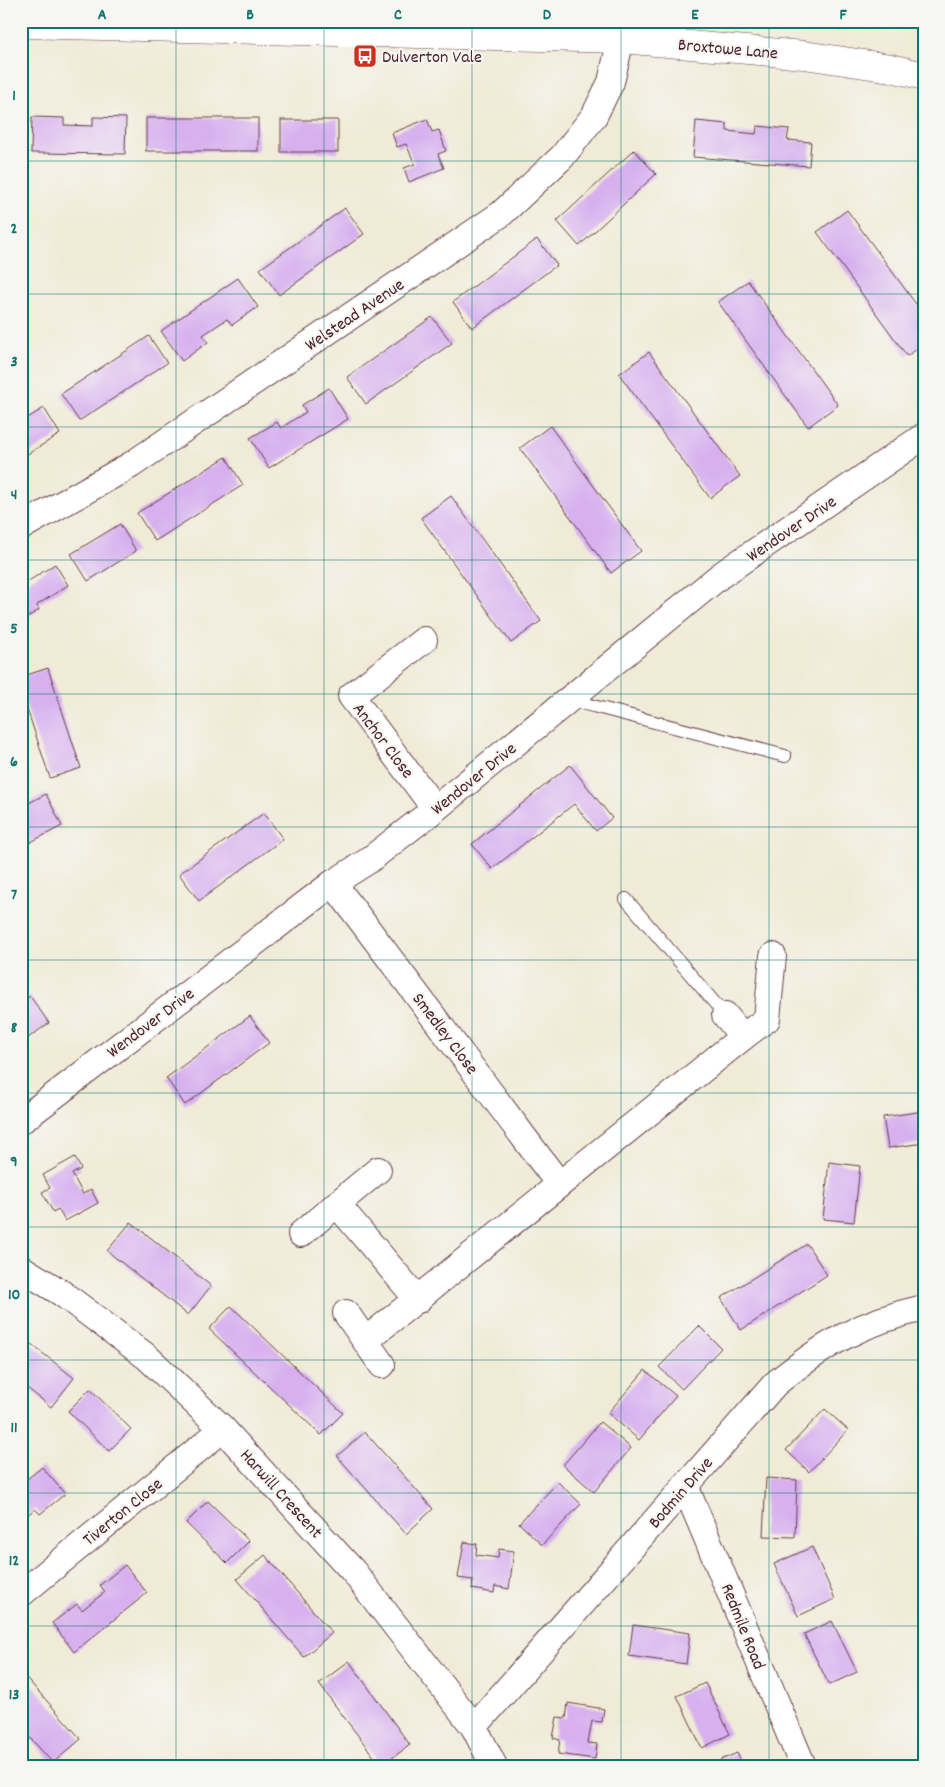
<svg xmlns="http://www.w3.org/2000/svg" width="945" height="1787" font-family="Dekko,sans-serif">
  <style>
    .building { fill: #d7b0ef }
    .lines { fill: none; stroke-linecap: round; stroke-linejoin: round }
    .lane-casing { stroke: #633e45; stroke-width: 14 }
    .street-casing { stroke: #633e45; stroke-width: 28 }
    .secondary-casing { stroke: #633e45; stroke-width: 29 }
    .lane { stroke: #fff; stroke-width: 12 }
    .street { stroke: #fff; stroke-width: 26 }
    .secondary { stroke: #fff; stroke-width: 28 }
    .grid { fill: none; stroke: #0f766e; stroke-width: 1; stroke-opacity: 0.55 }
    .labels { text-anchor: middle; stroke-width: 4.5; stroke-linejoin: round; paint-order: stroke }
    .street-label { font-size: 18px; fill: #4a1f2b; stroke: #f6f6f2 }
    .poi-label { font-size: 18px; fill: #4a1f2b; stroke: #f6f6f2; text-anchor: start }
    .neatline { fill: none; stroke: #0f766e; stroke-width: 2 }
    .grid-label { font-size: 16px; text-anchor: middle; font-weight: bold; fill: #0f766e }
  </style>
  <rect width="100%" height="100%" fill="#f6f6f2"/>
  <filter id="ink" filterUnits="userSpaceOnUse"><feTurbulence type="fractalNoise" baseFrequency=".02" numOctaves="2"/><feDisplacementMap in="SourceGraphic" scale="10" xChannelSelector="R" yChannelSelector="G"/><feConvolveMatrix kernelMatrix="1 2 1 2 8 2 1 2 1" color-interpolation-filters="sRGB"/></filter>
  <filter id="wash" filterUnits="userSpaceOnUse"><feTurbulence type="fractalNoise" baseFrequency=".0096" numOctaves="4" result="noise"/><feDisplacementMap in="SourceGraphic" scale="20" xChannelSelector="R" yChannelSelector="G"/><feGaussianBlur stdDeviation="1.12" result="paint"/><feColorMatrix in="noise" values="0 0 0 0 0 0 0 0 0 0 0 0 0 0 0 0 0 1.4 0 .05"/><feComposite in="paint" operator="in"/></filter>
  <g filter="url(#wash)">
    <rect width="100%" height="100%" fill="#f0ebd7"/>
    <g id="blocks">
      <g class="building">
        <polygon points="32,117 64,118 64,125 93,126 93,117 126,118 125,154 31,153"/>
        <rect x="146" y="118" width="112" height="33"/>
        <polygon points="427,119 432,132 439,130 446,151 438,154 444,168 409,182 404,168 415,164 406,144 397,147 392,133"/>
        <rect x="281" y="120" width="57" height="32"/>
        <polygon points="696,121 727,124 727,131 756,134 757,126 789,129 787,140 811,142 809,166 693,157"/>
        <polygon points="634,150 656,174 579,246 557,221"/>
        <polygon points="345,208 364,234 279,295 260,269"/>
        <polygon points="847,210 924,315 924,344 907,356 817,232"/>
        <polygon points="537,239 557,265 472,328 453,302"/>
        <polygon points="238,278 258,307 232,325 227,319 203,335 208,342 182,361 161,331"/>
        <polygon points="748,281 838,405 808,427 718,302"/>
        <polygon points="432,317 452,343 366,404 347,377"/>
        <polygon points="149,336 167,363 79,421 61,394"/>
        <polygon points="649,352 740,476 710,498 619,374"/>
        <polygon points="329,388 348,419 269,468 250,438 277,422 281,428 306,412 302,405"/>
        <polygon points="44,408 60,434 21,458 21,422"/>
        <polygon points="550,426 641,551 611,573 520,448"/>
        <polygon points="226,457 243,485 155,541 137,513"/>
        <polygon points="451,496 541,621 511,643 421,518"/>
        <polygon points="120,524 136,551 88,581 71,554"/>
        <polygon points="55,564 68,585 37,605 39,610 21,621 21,581 24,584"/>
        <polygon points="48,668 81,768 50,778 21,691 21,677"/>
        <polygon points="570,765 612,818 596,831 574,804 492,869 472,844"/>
        <polygon points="46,794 62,826 21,847 21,807"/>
        <polygon points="264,813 283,839 199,901 179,874"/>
        <polygon points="30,996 49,1023 21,1043 21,1003"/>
        <polygon points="250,1016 269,1043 185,1105 166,1078"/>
        <polygon points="924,1111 924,1143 888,1148 883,1117"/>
        <polygon points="75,1157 81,1169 72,1174 83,1194 91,1189 98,1203 65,1221 58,1209 53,1212 42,1192 50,1188 43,1175"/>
        <polygon points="829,1162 860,1166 854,1222 823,1219"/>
        <polygon points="131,1222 211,1286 188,1315 107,1251"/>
        <polygon points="807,1244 827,1275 741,1330 721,1298"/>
        <polygon points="231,1306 343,1413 321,1435 209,1329"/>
        <polygon points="699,1326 721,1348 682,1389 659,1367"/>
        <polygon points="21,1336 74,1378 51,1407 21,1383"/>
        <polygon points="645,1370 676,1396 639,1440 608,1413"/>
        <polygon points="90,1389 131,1429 109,1451 68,1411"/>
        <polygon points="825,1409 848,1430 809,1472 786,1450"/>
        <polygon points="600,1422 631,1448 594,1492 563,1465"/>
        <polygon points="365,1432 433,1509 406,1534 337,1456"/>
        <polygon points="42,1467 65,1494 40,1514 35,1509 21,1520 21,1484"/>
        <polygon points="766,1478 797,1480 795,1537 763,1536"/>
        <polygon points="558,1482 581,1504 542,1545 519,1523"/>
        <polygon points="208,1501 249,1541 227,1563 186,1523"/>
        <polygon points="464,1542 477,1544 476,1555 498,1558 499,1549 514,1551 509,1589 495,1586 494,1593 472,1589 473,1580 458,1578"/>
        <polygon points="812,1547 835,1599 798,1616 774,1564"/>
        <polygon points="265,1555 332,1633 304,1657 237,1579"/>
        <polygon points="125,1565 147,1593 74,1652 52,1623 77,1604 82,1610 105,1592 100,1585"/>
        <polygon points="832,1621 857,1672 829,1685 804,1634"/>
        <polygon points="633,1625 690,1633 686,1664 629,1656"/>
        <polygon points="349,1661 410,1745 381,1766 319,1684"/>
        <polygon points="21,1672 81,1739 53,1763 21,1728"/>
        <polygon points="705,1683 730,1734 702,1748 677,1696"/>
        <polygon points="568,1703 604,1709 602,1722 592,1721 588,1743 597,1744 595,1759 558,1754 560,1740 553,1738 557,1717 566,1718"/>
        <polygon points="737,1753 743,1766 707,1766"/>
      </g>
    </g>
  </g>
  <g filter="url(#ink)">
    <use href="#blocks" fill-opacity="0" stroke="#633e45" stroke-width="1"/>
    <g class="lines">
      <g class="lane-casing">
        <g id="lane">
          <polyline points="570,700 785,756"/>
          <polyline points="626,899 725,1015"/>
        </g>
      </g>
      <g class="street-casing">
        <g id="street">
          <polyline points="21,527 131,465 501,214 562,157 594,116 611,82 621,39 623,21"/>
          <polyline points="424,640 351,696 435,809"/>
          <polyline points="333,883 559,1184"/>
          <polyline points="743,1037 767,1019 773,956"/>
          <polyline points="21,1121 333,883 368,861 435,809 721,575 924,436"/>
          <polyline points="337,1204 418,1300"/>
          <polyline points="301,1234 378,1170"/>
          <polyline points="21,1268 63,1294 147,1357 223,1429 353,1571 474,1727 494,1766"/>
          <polyline points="346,1313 382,1365"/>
          <polyline points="366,1340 743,1037 725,1015"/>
          <polyline points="685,1486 803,1766"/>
          <polyline points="21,1594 223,1429"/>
          <path d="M474,1727L775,1384C824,1344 861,1322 924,1308"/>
        </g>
      </g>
      <g class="secondary-casing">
        <polyline id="secondary" points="21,24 621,39 804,55 891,68 924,76"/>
      </g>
      <use href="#lane" class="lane"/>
      <use href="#street" class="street"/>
      <use href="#secondary" class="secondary"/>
    </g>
  </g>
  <path class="grid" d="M176,21V1766M324,21V1766M472,21V1766M621,21V1766M769,21V1766M21,161H924M21,294H924M21,427H924M21,560H924M21,694H924M21,827H924M21,960H924M21,1093H924M21,1227H924M21,1360H924M21,1493H924M21,1626H924"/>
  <defs>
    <g id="bus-square" transform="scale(1.25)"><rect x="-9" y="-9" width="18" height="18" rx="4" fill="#c8321e" stroke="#f6f6f2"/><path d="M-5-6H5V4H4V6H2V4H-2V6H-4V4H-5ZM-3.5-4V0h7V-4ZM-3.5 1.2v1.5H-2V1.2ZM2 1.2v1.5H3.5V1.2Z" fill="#fff"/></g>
  </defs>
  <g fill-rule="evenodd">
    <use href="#bus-square" x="365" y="56"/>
  </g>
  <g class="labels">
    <g class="street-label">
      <text transform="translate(728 48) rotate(5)" y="6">Broxtowe Lane</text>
      <text transform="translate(354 314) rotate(-34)" y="6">Welstead Avenue</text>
      <text transform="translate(791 528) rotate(-34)" y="6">Wendover Drive</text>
      <text transform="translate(384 740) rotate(53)" y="6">Anchor Close</text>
      <text transform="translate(473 778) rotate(-39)" y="6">Wendover Drive</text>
      <text transform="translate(150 1022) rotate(-37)" y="6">Wendover Drive</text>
      <text transform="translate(446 1033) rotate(53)" y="6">Smedley Close</text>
      <text transform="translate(680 1492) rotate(-49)" y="6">Bodmin Drive</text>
      <text transform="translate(282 1493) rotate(48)" y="6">Harwill Crescent</text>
      <text transform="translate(122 1511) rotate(-39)" y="6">Tiverton Close</text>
      <text transform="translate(744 1626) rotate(68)" y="6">Redmile Road</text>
    </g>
    <g class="poi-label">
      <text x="382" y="62">Dulverton Vale</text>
    </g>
  </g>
  <rect width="945" height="1787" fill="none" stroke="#f6f6f2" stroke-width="55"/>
  <rect x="28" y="28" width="890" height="1732" class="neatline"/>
  <g class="grid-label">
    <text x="102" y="19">A</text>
    <text x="250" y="19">B</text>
    <text x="398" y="19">C</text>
    <text x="547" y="19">D</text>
    <text x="695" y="19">E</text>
    <text x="843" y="19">F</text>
    <text x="14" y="100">1</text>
    <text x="14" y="233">2</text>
    <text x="14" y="366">3</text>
    <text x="14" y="499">4</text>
    <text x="14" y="633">5</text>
    <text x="14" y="766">6</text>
    <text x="14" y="899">7</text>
    <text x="14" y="1032">8</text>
    <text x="14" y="1166">9</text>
    <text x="14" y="1299">10</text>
    <text x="14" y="1432">11</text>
    <text x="14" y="1565">12</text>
    <text x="14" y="1699">13</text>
  </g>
</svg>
